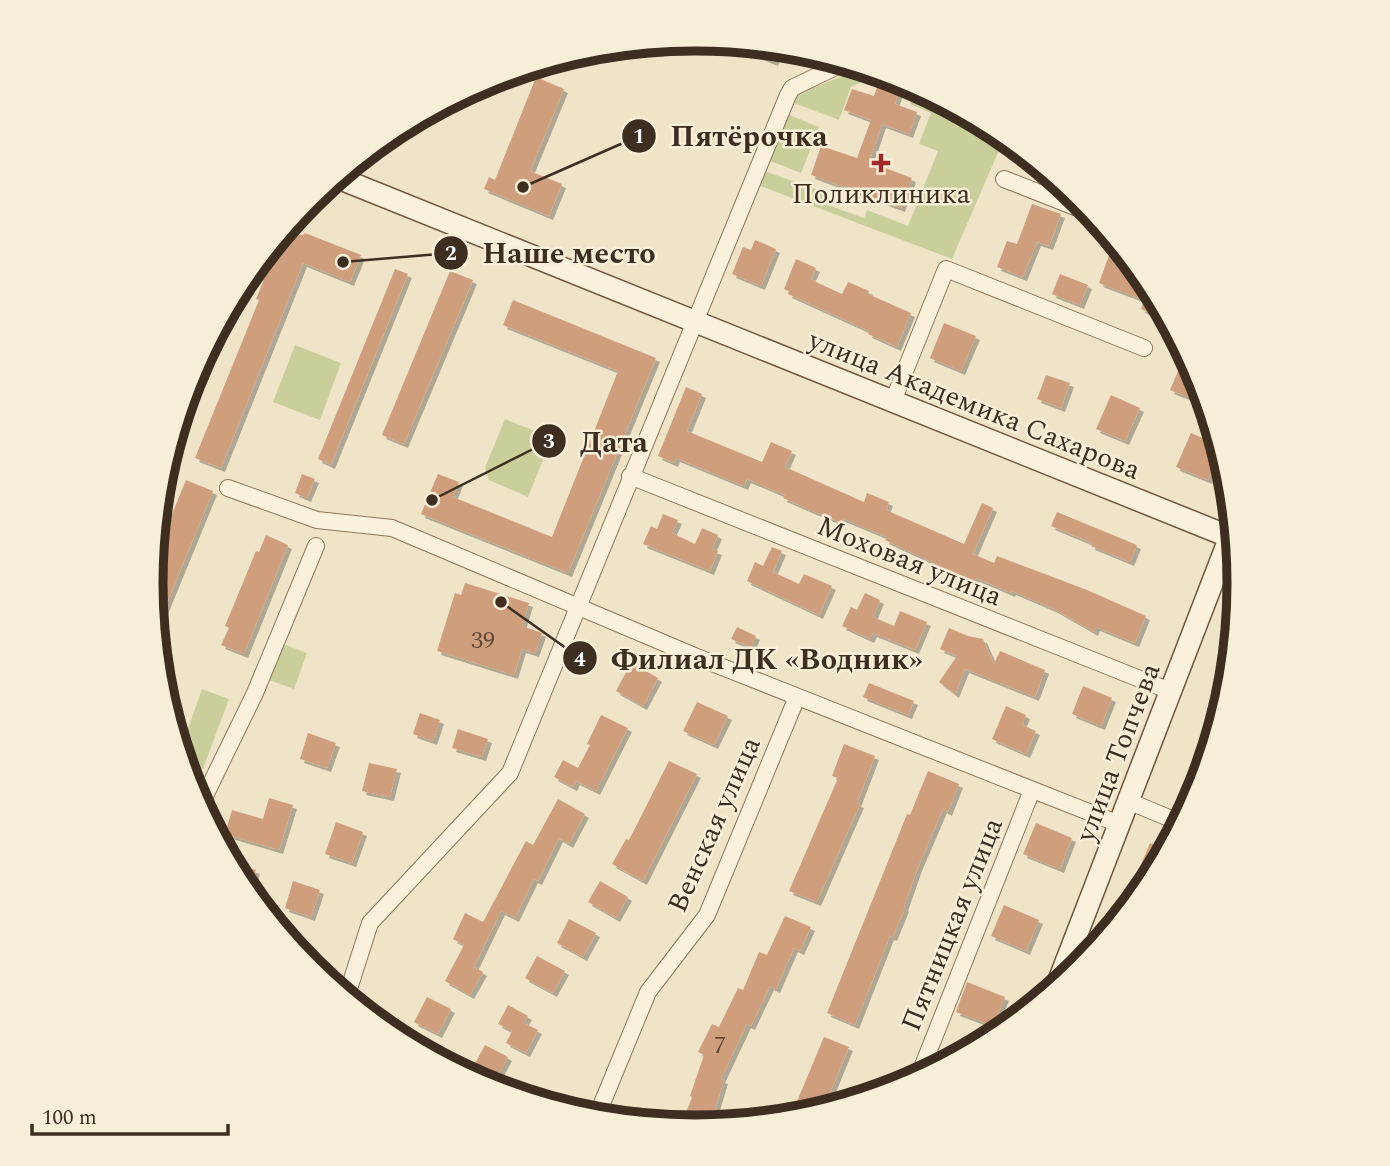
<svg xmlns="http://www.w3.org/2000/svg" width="1390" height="1166" font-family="Spectral,serif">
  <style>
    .green { fill: #c9cf9b }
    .building { fill: #cf9f7d; filter: url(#shadow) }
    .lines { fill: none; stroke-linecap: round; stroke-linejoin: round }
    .street-casing { stroke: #8d765c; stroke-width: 18 }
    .secondary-casing { stroke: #6f573f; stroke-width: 24 }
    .street { stroke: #faf1dc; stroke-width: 16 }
    .secondary { stroke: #faf1dc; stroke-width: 21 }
    .poi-dot { fill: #9e2a2b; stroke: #f7eed8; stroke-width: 2.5 }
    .labels { text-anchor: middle; stroke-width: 5; stroke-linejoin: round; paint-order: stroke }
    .number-label { font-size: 24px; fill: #624a37 }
    .poi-label { font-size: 28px; fill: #3d2e20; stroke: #f7eed8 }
    .street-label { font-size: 28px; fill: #3d2e20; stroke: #f7eed8 }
    .rim { fill: none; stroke: #3d2e20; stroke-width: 9 }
    .leader { fill: none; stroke: #3d2e20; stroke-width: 2.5 }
    .callout-dot { fill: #3d2e20; stroke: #f7eed8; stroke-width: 2.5 }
    .mark-label { font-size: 21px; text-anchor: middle; font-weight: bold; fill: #fff }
    .callout-label { font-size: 30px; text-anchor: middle; font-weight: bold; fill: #3d2e20; stroke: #f7eed8; stroke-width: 5; stroke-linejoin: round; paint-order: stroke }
  </style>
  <defs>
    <filter id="shadow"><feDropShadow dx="4" dy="4" stdDeviation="0" flood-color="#0004"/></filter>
  </defs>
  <rect width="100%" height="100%" fill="#f0e4c8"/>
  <g class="green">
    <polygon points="863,68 867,69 868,79 851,87 839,120 794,103 797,94"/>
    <polygon points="916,87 997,130 1003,141 952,259 758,185 764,171 829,194 825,204 864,218 867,210 908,226 938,151 919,144 931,113 910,104"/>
    <polygon points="787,114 819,127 801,173 768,160"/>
    <polygon points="295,345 341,363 320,420 273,402"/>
    <polygon points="505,419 552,438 528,497 489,480 485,468"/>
    <polygon points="283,644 307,653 294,689 269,680"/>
    <polygon points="202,689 229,699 203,769 183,762 180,751"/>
  </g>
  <g class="building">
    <polygon points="732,42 780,47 774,62 731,45"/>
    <polygon points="536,77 564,89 530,171 562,184 549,216 484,189 489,177 495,180"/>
    <polygon points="879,82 900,89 895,104 917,112 909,134 882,124 869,162 912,178 901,208 811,175 821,146 857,158 871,120 844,110 852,89 874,96"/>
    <polygon points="1032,204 1061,214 1049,246 1037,242 1023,277 997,267 1007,241 1017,244"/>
    <polygon points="305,233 361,255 350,282 303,263 221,468 195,458 259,300 256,299 279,243 290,234 303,235"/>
    <polygon points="755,240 776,249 761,286 732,274 743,247 751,250"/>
    <polygon points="1111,250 1128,256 1148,281 1169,321 1141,309 1144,300 1099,283"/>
    <polygon points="796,259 816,268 811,279 818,283 842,294 848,282 869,291 868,294 911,313 897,347 868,334 869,331 788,294 789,291 784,289"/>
    <polygon points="395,269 408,274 331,465 318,459"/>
    <polygon points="450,271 473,280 404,444 382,435"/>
    <polygon points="1060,274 1088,285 1080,305 1052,294"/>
    <polygon points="513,300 656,358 568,573 421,514 438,474 459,482 453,497 552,537 618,371 503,325"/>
    <polygon points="944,323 976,336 961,371 930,358"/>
    <polygon points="1184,357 1190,360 1198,374 1188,397 1170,390"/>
    <polygon points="1046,375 1070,383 1061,408 1037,399"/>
    <polygon points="686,387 702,394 687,431 762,462 771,442 792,451 785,467 864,502 867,493 889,502 886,510 964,544 982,503 993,508 973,554 994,563 997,556 1087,590 1146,616 1135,643 1096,627 1094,632 1054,609 1012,591 1011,593 976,578 974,582 885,540 887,537 844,519 842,523 808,509 783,498 785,495 747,479 744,486 676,458 674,463 658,456"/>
    <polygon points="1111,395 1140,408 1125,441 1096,429"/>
    <polygon points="1191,433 1219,445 1221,449 1208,480 1176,467"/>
    <polygon points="302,474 315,479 307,498 295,493"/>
    <polygon points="186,480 213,491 155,632 150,583 152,563"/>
    <polygon points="1057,512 1137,545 1130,562 1091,546 1092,543 1051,526"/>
    <polygon points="663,514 678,520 672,533 695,544 702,528 718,535 712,549 718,551 710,571 643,544 651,526 657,529"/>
    <polygon points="266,535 288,545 244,654 221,645 229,628 225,626 256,551 259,552"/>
    <polygon points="772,547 782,551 773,572 799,584 804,574 832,586 819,615 747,581 755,562 763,566"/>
    <polygon points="465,583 529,603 522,626 542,633 535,653 522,649 514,675 437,651 455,593 461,595"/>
    <polygon points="865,593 880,600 873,617 894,626 900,611 927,622 915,650 873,633 870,639 842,626 851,607 857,610"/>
    <polygon points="737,627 756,636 751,647 731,639"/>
    <polygon points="949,628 968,636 983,639 994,664 1000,651 1045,670 1035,697 965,669 955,694 939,682 957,656 940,649"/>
    <polygon points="631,663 658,678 643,706 616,691"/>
    <polygon points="869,683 914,701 908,715 863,697"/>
    <polygon points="1083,686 1112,698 1101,726 1072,714"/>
    <polygon points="697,702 728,716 714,745 683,731"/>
    <polygon points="1006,706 1026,715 1022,725 1036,731 1026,754 992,739"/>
    <polygon points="420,713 440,720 433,741 413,734"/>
    <polygon points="601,715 628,728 596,791 576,781 573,787 554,777 563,760 578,768 590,745 587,744"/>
    <polygon points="458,729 488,739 482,757 452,748"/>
    <polygon points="308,733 336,743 327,768 300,759"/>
    <polygon points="844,744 875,756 857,803 860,804 817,902 789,891 838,778 832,776"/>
    <polygon points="669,761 697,774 643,881 612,864 626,839 629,840"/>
    <polygon points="369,763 397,769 390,797 362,791"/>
    <polygon points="928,771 959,784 948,812 943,809 918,867 904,907 905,908 893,937 890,936 855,1025 827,1013 897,839 907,814 910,815"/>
    <polygon points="269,798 293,805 279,850 225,834 232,810 263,819"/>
    <polygon points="558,799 585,814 569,844 559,838 538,881 534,879 515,918 501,911 474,967 483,972 470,995 445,981 464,945 453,939 465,913 483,922 526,841 533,845"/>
    <polygon points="336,822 363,832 352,863 325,854"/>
    <polygon points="1036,823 1072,838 1060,869 1023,854"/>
    <polygon points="1150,843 1167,850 1152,878 1138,872"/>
    <polygon points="230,863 256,870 249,894 242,885"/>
    <polygon points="293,881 320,890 311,917 285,908"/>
    <polygon points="600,881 628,897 616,918 588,902"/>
    <polygon points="1128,889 1140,895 1116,924 1114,923"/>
    <polygon points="1004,905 1039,920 1026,951 991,936"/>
    <polygon points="785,916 811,927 800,951 794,948 776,989 770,986 751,1026 747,1024 721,1079 724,1080 710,1126 681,1126 692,1097 690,1096 704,1055 698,1052 712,1024 719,1027 738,988 743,990 759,952 767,955"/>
    <polygon points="569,919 596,933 583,957 557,943"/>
    <polygon points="537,956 565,971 553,993 525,978"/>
    <polygon points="967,982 1005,997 993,1026 956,1012"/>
    <polygon points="427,997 451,1009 438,1034 414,1022"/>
    <polygon points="508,1005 528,1016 524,1023 538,1030 526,1053 506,1043 512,1031 498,1024"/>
    <polygon points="824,1037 849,1047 823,1110 790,1118"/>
    <polygon points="485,1045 508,1057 495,1081 472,1069"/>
  </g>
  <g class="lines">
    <g class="street-casing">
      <g id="street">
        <polyline points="1004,179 1093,214"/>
        <polyline points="893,401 946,269 1144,348"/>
        <polyline points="630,476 1170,691"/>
        <polyline points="228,488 317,520 392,528 697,657 1119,824"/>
        <polyline points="1128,801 1181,823"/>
        <polyline points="200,806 255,693 316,546"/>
        <polyline points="346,998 370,923 510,773 788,95 792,88 846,62"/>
        <polyline points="918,1078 1032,790"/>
        <polyline points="596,1118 648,992 707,915 797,697"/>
      </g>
    </g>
    <g class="secondary-casing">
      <g id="secondary">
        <polyline points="336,177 1235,539"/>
        <polyline points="1056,988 1230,537"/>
      </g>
    </g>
    <use href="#street" class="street"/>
    <use href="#secondary" class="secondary"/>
  </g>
  <path class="poi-dot" d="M877.5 152.5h7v7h7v7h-7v7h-7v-7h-7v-7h7z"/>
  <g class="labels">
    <g class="number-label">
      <text x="483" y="648">39</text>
      <text x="720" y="1053">7</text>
    </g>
    <g class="poi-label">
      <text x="881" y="203">Поликлиника</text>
    </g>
    <g class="street-label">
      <text transform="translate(975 404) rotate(22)" y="10">улица Академика Сахарова</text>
      <text transform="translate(910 560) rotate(22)" y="10">Моховая улица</text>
      <text transform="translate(1117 752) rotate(-69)" y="10">улица Топчева</text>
      <text transform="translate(713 824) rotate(-66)" y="10">Венская улица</text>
      <text transform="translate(951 924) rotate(-68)" y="10">Пятницкая улица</text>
    </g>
  </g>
  <path d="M0 0H1390V1166H0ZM163 583a532 532 0 1 1 1064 0a532 532 0 1 1-1064 0Z" fill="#f7eed8" fill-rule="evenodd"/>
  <path class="rim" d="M163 583a532 532 0 1 1 1064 0a532 532 0 1 1-1064 0Z"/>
  <path class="leader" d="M523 187L639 136M343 262L451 253M432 500L549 441M501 602L580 658"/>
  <g class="callout-dot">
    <circle cx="523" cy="187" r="7"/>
    <circle cx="343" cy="262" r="7"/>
    <circle cx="432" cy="500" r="7"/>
    <circle cx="501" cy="602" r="7"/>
    <circle cx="639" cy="136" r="18"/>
    <circle cx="451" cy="253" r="18"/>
    <circle cx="549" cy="441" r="18"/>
    <circle cx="580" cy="658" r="18"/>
  </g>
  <g class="mark-label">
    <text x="639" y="143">1</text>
    <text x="451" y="260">2</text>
    <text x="549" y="448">3</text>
    <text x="580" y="666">4</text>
  </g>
  <g class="callout-label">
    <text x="749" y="146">Пятёрочка</text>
    <text x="569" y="263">Наше место</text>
    <text x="614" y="452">Дата</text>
    <text x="767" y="669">Филиал ДК «Водник»</text>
  </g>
  <path d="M32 1124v10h196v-10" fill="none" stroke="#3d2e20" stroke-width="3.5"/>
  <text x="42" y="1124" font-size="21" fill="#3d2e20" stroke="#f7eed8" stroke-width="5" paint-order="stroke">100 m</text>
</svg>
